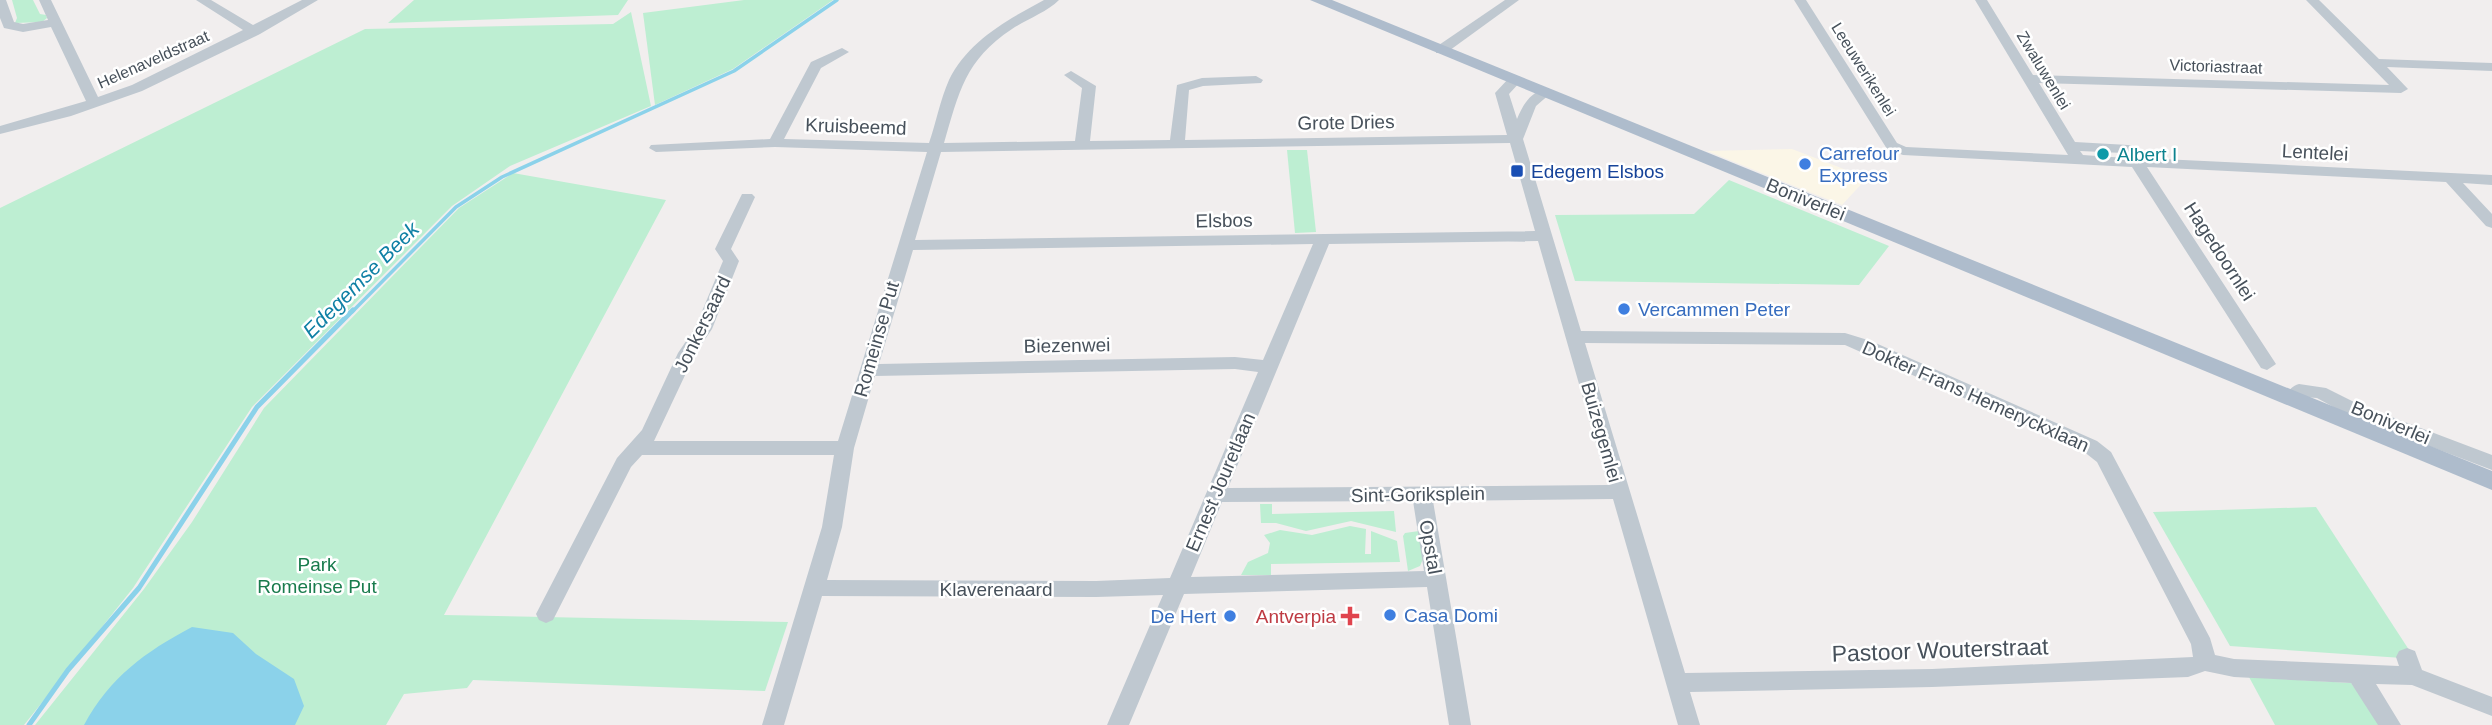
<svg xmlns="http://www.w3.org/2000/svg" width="2492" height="725" font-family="Helvetica,sans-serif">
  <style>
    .commercial { fill: #fbf6e7 }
    .green { fill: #bdeed2 }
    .water { fill: #8bd2ea }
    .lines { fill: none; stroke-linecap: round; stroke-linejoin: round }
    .stream-far1 { stroke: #8bd2ea; stroke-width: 3.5 }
    .stream { stroke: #8bd2ea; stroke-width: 5 }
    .minor { fill: #bfc8d0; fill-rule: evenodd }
    .major { fill: #aebccc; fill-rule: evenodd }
    .culture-dot { fill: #0f9aa8; stroke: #fff; stroke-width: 2.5 }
    .shop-dot { fill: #3f7fe0; stroke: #fff; stroke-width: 2.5 }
    .transit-dot { fill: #1a4fb4; stroke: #fff; stroke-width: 2.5 }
    .health-dot { fill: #e0444e; stroke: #fff; stroke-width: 2.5 }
    .labels { text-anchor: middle; stroke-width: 5; stroke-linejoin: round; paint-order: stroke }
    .far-street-label { font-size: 16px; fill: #47515b; stroke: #fff }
    .street-label { font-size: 19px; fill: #47515b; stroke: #fff }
    .shop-label { font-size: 19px; fill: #366cbe; stroke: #fff; text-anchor: start }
    .culture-label { font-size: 19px; fill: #0d838f; stroke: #fff; text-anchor: start }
    .transit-label { font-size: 19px; fill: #164399; stroke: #fff; text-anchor: start }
    .park-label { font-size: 19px; fill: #197b4d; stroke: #fff }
    .health-label { font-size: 19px; fill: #be3a42; stroke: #fff; text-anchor: end }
    .water-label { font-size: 21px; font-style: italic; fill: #0f80a5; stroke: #fff }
    .near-street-label { font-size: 23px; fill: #47515b; stroke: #fff }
  </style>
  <rect width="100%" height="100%" fill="#f1eeee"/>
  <polygon class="commercial" points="1792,149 1867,178 1842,205 1707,151"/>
  <g class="green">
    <polygon points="12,0 33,0 40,14 46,15 47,18 42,22 15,23 17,18"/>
    <polygon points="414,0 628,0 618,15 388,23"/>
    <polygon points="744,0 833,0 733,69 655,105 643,13"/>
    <polygon points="631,12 651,106 510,166 452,206 252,407 133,588 24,725 0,725 0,208 365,29 613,24"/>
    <polygon points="1287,150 1307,150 1316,232 1295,233"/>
    <polygon points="513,173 666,200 444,615 788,622 765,691 473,680 467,688 404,694 386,725 35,725 144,589 192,522 264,408 459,208"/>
    <polygon points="1729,180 1889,246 1859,285 1575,281 1555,215 1694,214"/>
    <polygon points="1260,504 1272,504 1272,514 1394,511 1396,532 1351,521 1306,531 1276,523 1261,523"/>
    <polygon points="2316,507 2413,656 2402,658 2230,646 2153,512"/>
    <polygon points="1350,526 1366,529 1365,554 1371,554 1371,531 1397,541 1400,562 1271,564 1271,575 1241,575 1248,562 1268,553 1270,543 1264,535 1280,530 1312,535"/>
    <polygon points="1419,531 1423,559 1420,566 1408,571 1403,536 1405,533"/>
    <polygon points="2249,677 2351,683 2382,725 2275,725"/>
  </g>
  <path class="water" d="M192,627L233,633L256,654L294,679L304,706L295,725H84C110,677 145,652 192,627Z"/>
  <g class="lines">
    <polyline class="stream-far1" points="352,312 456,207 502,177 734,71 837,0"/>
    <polyline class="stream" points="29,725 68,670 139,588 257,407 353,310"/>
    <g class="minor">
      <polygon points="0,0 6,0 14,22 23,24 48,20 39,0 51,0 98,97 132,85 243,30 196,0 211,0 253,25 302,0 318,0 260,34 142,91 71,116 0,134 0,126 86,101 51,27 23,32 4,28 0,18"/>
      <path d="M1044,0H1059C1047,12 1027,19 1012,29C965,60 959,92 944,143L1075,141L1082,88L1064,75L1071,71L1096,86L1090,141L1170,140L1177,85L1202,78L1256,76L1263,80L1261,83L1203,86L1189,90L1185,140L1507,135L1495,93L1509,78H1519L1521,81L1509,94L1517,119C1523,105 1529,94 1544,89L1551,93L1536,106L1523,139L1581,331L1845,333L1871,341L2097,441L2111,452L2210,638L2215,655L2234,659L2399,666L2396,657L2399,651L2407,648L2415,651L2422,670L2492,697V716L2412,685L2376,684L2401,725H2378L2351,683L2234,677L2205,671L2188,677L1932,687L1690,692L1700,725H1678L1613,499L1433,501L1471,725H1449L1427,587L1184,594L1129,725H1107L1163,595L1096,597L822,596L784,725H762L822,527L834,455H642L631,467L553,620L546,623L539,620L536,614L617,458L642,430L678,353L695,328L723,261L715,249L742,194H752L755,197L731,249L739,261L712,329L695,354L654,441H838L927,152L775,147L656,152L649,148L651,145L770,139L811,62L842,48L849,52L821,68L784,139L929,143C936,123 940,100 949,80C968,41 1007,20 1044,0ZM1510,143L1535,231L915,240L941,152ZM1538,241L1608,485L1228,488L1329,244ZM1313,244L1263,360L1235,357L879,364L913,250ZM1585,343L1845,345L2083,451L2097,462L2191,644L2193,657L1932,669L1685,673ZM1235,369L1258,372L1170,578L1096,581L827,580L842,527L854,448L875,376ZM1413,501L1424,571L1191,577L1222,502Z"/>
      <polygon points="1505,0 1519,0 1446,53 1436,53 1436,47"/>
      <path d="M1794,0H1806L1897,143L1906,147L2068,155L1975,0H1987L2033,75L2389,85L2306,0H2319L2379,59L2492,63V71L2387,67L2408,89L2401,93L2039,83L2075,142L2128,145L2133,146L2141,158L2492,175V185L2463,183L2492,214V228L2486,226L2446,182L2147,167L2276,364L2267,370L2261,368L2132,167L1903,155L1887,149ZM2080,151L2123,153L2126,158L2083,155Z"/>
      <path d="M2299,384L2326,388L2360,405L2492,455V470L2348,415L2317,398L2304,397L2299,404H2287L2284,399C2288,392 2291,386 2299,384Z"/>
    </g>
    <polygon class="major" points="1310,0 1332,0 2492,471 2492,490"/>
  </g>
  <circle class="culture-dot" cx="2103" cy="154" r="7"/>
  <g class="shop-dot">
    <circle cx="1805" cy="164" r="7"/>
    <circle cx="1624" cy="309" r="7"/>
    <circle cx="1390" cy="615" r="7"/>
    <circle cx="1230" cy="616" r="7"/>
  </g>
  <rect class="transit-dot" x="1510" y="164" width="14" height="14" rx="3.5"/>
  <path class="health-dot" d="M1346.5 605.5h7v7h7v7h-7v7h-7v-7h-7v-7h7z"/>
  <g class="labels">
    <g class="far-street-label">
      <text transform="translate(153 59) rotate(-24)" y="6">Helenaveldstraat</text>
      <text transform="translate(2216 66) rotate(2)" y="6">Victoriastraat</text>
      <text transform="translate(1864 69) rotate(58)" y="6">Leeuwerikenlei</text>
      <text transform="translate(2044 70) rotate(59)" y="6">Zwaluwenlei</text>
    </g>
    <g class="street-label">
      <text transform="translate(1346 122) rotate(-1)" y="7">Grote Dries</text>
      <text transform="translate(856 126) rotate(2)" y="7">Kruisbeemd</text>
      <text transform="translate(2315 152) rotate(3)" y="7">Lentelei</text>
      <text transform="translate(1806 199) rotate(22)" y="7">Boniverlei</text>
      <text transform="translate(1224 220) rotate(-1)" y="7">Elsbos</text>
      <text transform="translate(2220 251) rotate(57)" y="7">Hagedoornlei</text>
      <text transform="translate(702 324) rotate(-64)" y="7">Jonkersaard</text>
      <text transform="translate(876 339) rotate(-74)" y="7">Romeinse Put</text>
      <text transform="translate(1067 345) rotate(-1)" y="7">Biezenwei</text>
      <text transform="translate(1976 396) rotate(24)" y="7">Dokter Frans Hemeryckxlaan</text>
      <text transform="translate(2391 422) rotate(23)" y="7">Boniverlei</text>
      <text transform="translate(1602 432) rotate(74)" y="7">Buizegemlei</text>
      <text transform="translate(1220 482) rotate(-67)" y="7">Ernest Jouretlaan</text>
      <text transform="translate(1418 494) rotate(-1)" y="7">Sint-Goriksplein</text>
      <text transform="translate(1431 547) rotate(80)" y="7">Opstal</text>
      <text x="996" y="596">Klaverenaard</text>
    </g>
    <g class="shop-label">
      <text x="1819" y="160">Carrefour<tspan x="1819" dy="22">Express</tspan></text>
      <text x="1638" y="316">Vercammen Peter</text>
      <text x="1404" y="622">Casa Domi</text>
      <text x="1216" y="623" text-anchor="end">De Hert</text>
    </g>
    <g class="culture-label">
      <text x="2117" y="161">Albert I</text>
    </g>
    <g class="transit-label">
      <text x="1531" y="178">Edegem Elsbos</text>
    </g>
    <g class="park-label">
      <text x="317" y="571">Park<tspan x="317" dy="22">Romeinse Put</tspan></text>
    </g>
    <g class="health-label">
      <text x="1336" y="623">Antverpia</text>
    </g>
    <g class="water-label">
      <text transform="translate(361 280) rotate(-45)" y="7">Edegemse Beek</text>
    </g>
    <g class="near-street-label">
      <text transform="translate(1940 650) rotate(-2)" y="8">Pastoor Wouterstraat</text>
    </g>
  </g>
</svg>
